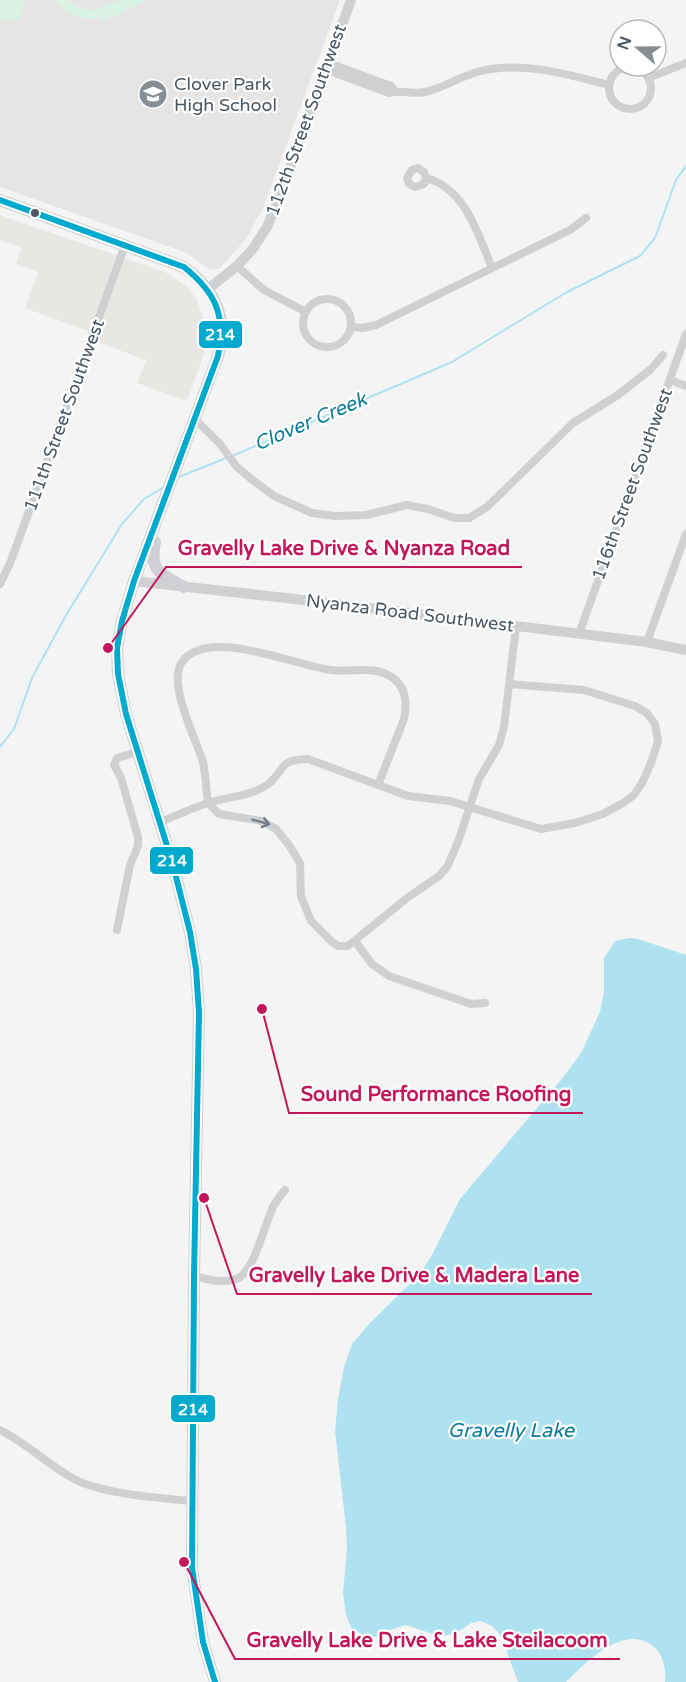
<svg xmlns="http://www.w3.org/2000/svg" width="686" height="1682" font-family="'Varela Round',sans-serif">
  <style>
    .commercial { fill: #e8e7e3 }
    .education { fill: #e6e5e6 }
    .green { fill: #d9f2e3 }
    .water { fill: #aee2f0 }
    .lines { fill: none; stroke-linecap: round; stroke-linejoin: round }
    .stream { stroke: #aee2f0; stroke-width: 2 }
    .minor { stroke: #ced0d2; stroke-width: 8 }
    .tertiary { stroke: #ced0d2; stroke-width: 10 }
    .secondary { stroke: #ced0d4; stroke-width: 12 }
    .bus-1-casing { stroke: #fff; stroke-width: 10 }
    .bus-1 { stroke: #00a9ce; stroke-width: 6 }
    .oneway { stroke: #727b83 }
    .bus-dot { fill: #4a5661; stroke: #fff; stroke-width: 2 }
    .labels { text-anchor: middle; stroke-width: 4.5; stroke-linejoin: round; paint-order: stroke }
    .poi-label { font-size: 18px; fill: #4a5661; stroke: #fff; text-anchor: start }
    .street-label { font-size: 18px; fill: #4a5661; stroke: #fff }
    .water-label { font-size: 20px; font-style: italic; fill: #0c7c9b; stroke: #fff }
    .leader { fill: none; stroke: #c2185b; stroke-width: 2 }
    .callout-dot { fill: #c2185b; stroke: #fff; stroke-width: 2 }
    .callout-label { font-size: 20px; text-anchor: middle; font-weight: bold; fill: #c2185b; stroke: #fff; stroke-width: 4.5; stroke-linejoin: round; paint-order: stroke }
    .line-badge { stroke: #fff; stroke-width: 2 }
    .badge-label { font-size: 16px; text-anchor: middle; font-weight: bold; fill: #fff }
  </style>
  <rect width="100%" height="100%" fill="#f4f4f4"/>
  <polygon class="commercial" points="0,215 165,272 187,287 196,298 202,314 207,333 204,354 187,401 137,383 146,360 86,338 88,331 25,308 38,272 16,264 21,248 0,240"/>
  <polygon class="education" points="0,0 340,0 263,208 246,239 219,269 210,270 187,253 0,187"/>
  <g class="green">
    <polygon points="0,0 25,0 18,19 7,21 0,19"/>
    <path d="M55,0H67L82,9L95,10L120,0H147L103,21L102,18C83,21 67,15 55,0Z"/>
  </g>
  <path class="water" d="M629,938L638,939L686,955V1682H665C666,1670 664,1656 654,1647C625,1622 586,1662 566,1682H518L501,1636L492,1626L481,1621L471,1623L455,1634L439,1636L406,1625L392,1629L375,1637L365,1636L352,1629L346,1615L343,1592L347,1550L346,1527L335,1431L338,1399L344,1367L352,1344L369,1324L419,1275L432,1255L460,1199L565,1075L581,1053L600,1012L604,991V958L615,941Z"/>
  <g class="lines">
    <g class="stream">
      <polyline points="232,456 452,362 567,292 640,256 655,238 676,180 686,166"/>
      <polyline points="179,477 226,458"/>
      <polyline points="0,747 14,729 32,678 65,617 122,524 144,499 164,487"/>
    </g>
    <g class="minor">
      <path d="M327,66L335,73L389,93C400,89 413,95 425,92C443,88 459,77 477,72C520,60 566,74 609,85"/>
      <polyline points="327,66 337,66 391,86 395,91"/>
      <circle cx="630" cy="88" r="21"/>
      <polyline points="648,78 686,63"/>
      <path d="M426,178L424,184L415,187L409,184L407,178L412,170L418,168L424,172L426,178C465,188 478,234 492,268"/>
      <polyline points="237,266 264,290 306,312"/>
      <circle cx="327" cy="323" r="24"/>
      <polyline points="351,327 363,328 376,325 570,230 586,218"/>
      <polyline points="670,380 686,386"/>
      <polyline points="195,419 220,444 236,466 250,478 274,496 312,513 335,516 366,515 407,505 428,509 454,518 469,518 487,507 573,423 618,395 651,369 663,355"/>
      <polyline points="0,584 11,561 125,245"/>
      <polyline points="579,634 686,334"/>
      <polyline points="647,642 686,534"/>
      <path d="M378,785L404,719C407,704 407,688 393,678C374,664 352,673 331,670C296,666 208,626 182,662C167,683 196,739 203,762C206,776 206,790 208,803L219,814L262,821L276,829L289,845L300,863L301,896L311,921L332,942L338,946H348L407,898L439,876L447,867L458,842L479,779L499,745L504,727L516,626"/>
      <path d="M160,822C176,816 192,808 208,803C226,797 251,796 267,785C286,771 276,760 308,759L408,796L450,801L541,829L575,823L603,814L623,803L634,795L642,783L651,763L658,741L655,724L647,713L635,706L584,690L509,684"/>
      <polyline points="117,930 130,865 138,846 138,837 121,778 114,765 117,758 137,752"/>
      <polyline points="355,941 372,964 389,976 471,1004 485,1003"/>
      <path d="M194,1276C209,1280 226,1285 240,1277C255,1268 265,1222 274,1205C277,1200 281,1195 285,1190"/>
      <path d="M0,1430C27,1443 48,1465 74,1479C103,1494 158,1498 192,1501"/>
    </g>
    <g class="tertiary">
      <polyline points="208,289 237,266 252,250 267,227 278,201 351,0"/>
      <polyline points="134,581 295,599 647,642 686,650"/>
    </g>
    <g class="secondary">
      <path d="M0,200L184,267C216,290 228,318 218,356L134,581L122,621L117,648L118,674L126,714L173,865L190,932L196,969L199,1013L194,1276L192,1567L203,1642L215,1682"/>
      <path d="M155,542C149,571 160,574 184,587"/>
    </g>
    <g class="bus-1-casing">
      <path id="bus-1" d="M0,200L184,267C216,293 226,315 218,356L134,581L122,621L117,648L118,674L126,714L173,865L190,932L196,969L199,1013L194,1276L192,1567L203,1642L215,1682"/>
    </g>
    <use href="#bus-1" class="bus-1"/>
  </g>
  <defs><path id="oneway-shaft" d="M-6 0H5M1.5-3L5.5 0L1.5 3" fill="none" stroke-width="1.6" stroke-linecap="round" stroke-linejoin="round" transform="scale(1.5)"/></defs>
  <use class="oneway" href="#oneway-shaft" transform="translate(261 822) rotate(15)"/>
  <defs>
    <g id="school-disc" transform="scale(1.5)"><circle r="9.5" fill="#868d94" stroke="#fff"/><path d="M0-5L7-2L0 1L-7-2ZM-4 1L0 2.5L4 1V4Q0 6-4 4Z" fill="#fff"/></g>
  </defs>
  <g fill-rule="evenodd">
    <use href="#school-disc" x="153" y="94"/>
  </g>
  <circle class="bus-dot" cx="35" cy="213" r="5"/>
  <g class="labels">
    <g class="poi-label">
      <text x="174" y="90">Clover Park<tspan x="174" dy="21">High School</tspan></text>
    </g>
    <g class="street-label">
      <text transform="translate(306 120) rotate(-70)" y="6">112th Street Southwest</text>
      <text transform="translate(64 415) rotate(-70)" y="6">111th Street Southwest</text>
      <text transform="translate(632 484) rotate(-70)" y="6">116th Street Southwest</text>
      <text transform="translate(410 613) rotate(7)" y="6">Nyanza Road Southwest</text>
    </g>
    <g class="water-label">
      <text transform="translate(310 421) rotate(-23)" y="7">Clover Creek</text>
      <text x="511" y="1437">Gravelly Lake</text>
    </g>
  </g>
  <path class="leader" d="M108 648L166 567H522M262 1009L289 1113H583M204 1198L237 1294H592M184 1562L235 1659H620"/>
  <g class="callout-dot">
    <circle cx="108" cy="648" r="6"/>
    <circle cx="262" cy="1009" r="6"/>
    <circle cx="204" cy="1198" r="6"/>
    <circle cx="184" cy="1562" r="6"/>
  </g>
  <g class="callout-label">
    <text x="344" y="555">Gravelly Lake Drive &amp; Nyanza Road</text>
    <text x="436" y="1101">Sound Performance Roofing</text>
    <text x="414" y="1282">Gravelly Lake Drive &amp; Madera Lane</text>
    <text x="427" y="1647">Gravelly Lake Drive &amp; Lake Steilacoom</text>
  </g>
  <g class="line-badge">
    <rect x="198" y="320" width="45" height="29" rx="6" fill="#00a9ce"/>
    <rect x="149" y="846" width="45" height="29" rx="6" fill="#00a9ce"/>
    <rect x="170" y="1394" width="46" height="29" rx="6" fill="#00a9ce"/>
  </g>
  <g class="badge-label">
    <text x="220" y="340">214</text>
    <text x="172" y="866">214</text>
    <text x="193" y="1415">214</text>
  </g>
  <g transform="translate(638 48) rotate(290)"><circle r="28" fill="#ffffff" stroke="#b7bbc0" stroke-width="1.5"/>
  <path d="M0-4.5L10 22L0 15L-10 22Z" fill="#868d94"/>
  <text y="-9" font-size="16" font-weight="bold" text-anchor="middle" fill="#4a5661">N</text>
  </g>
</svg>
